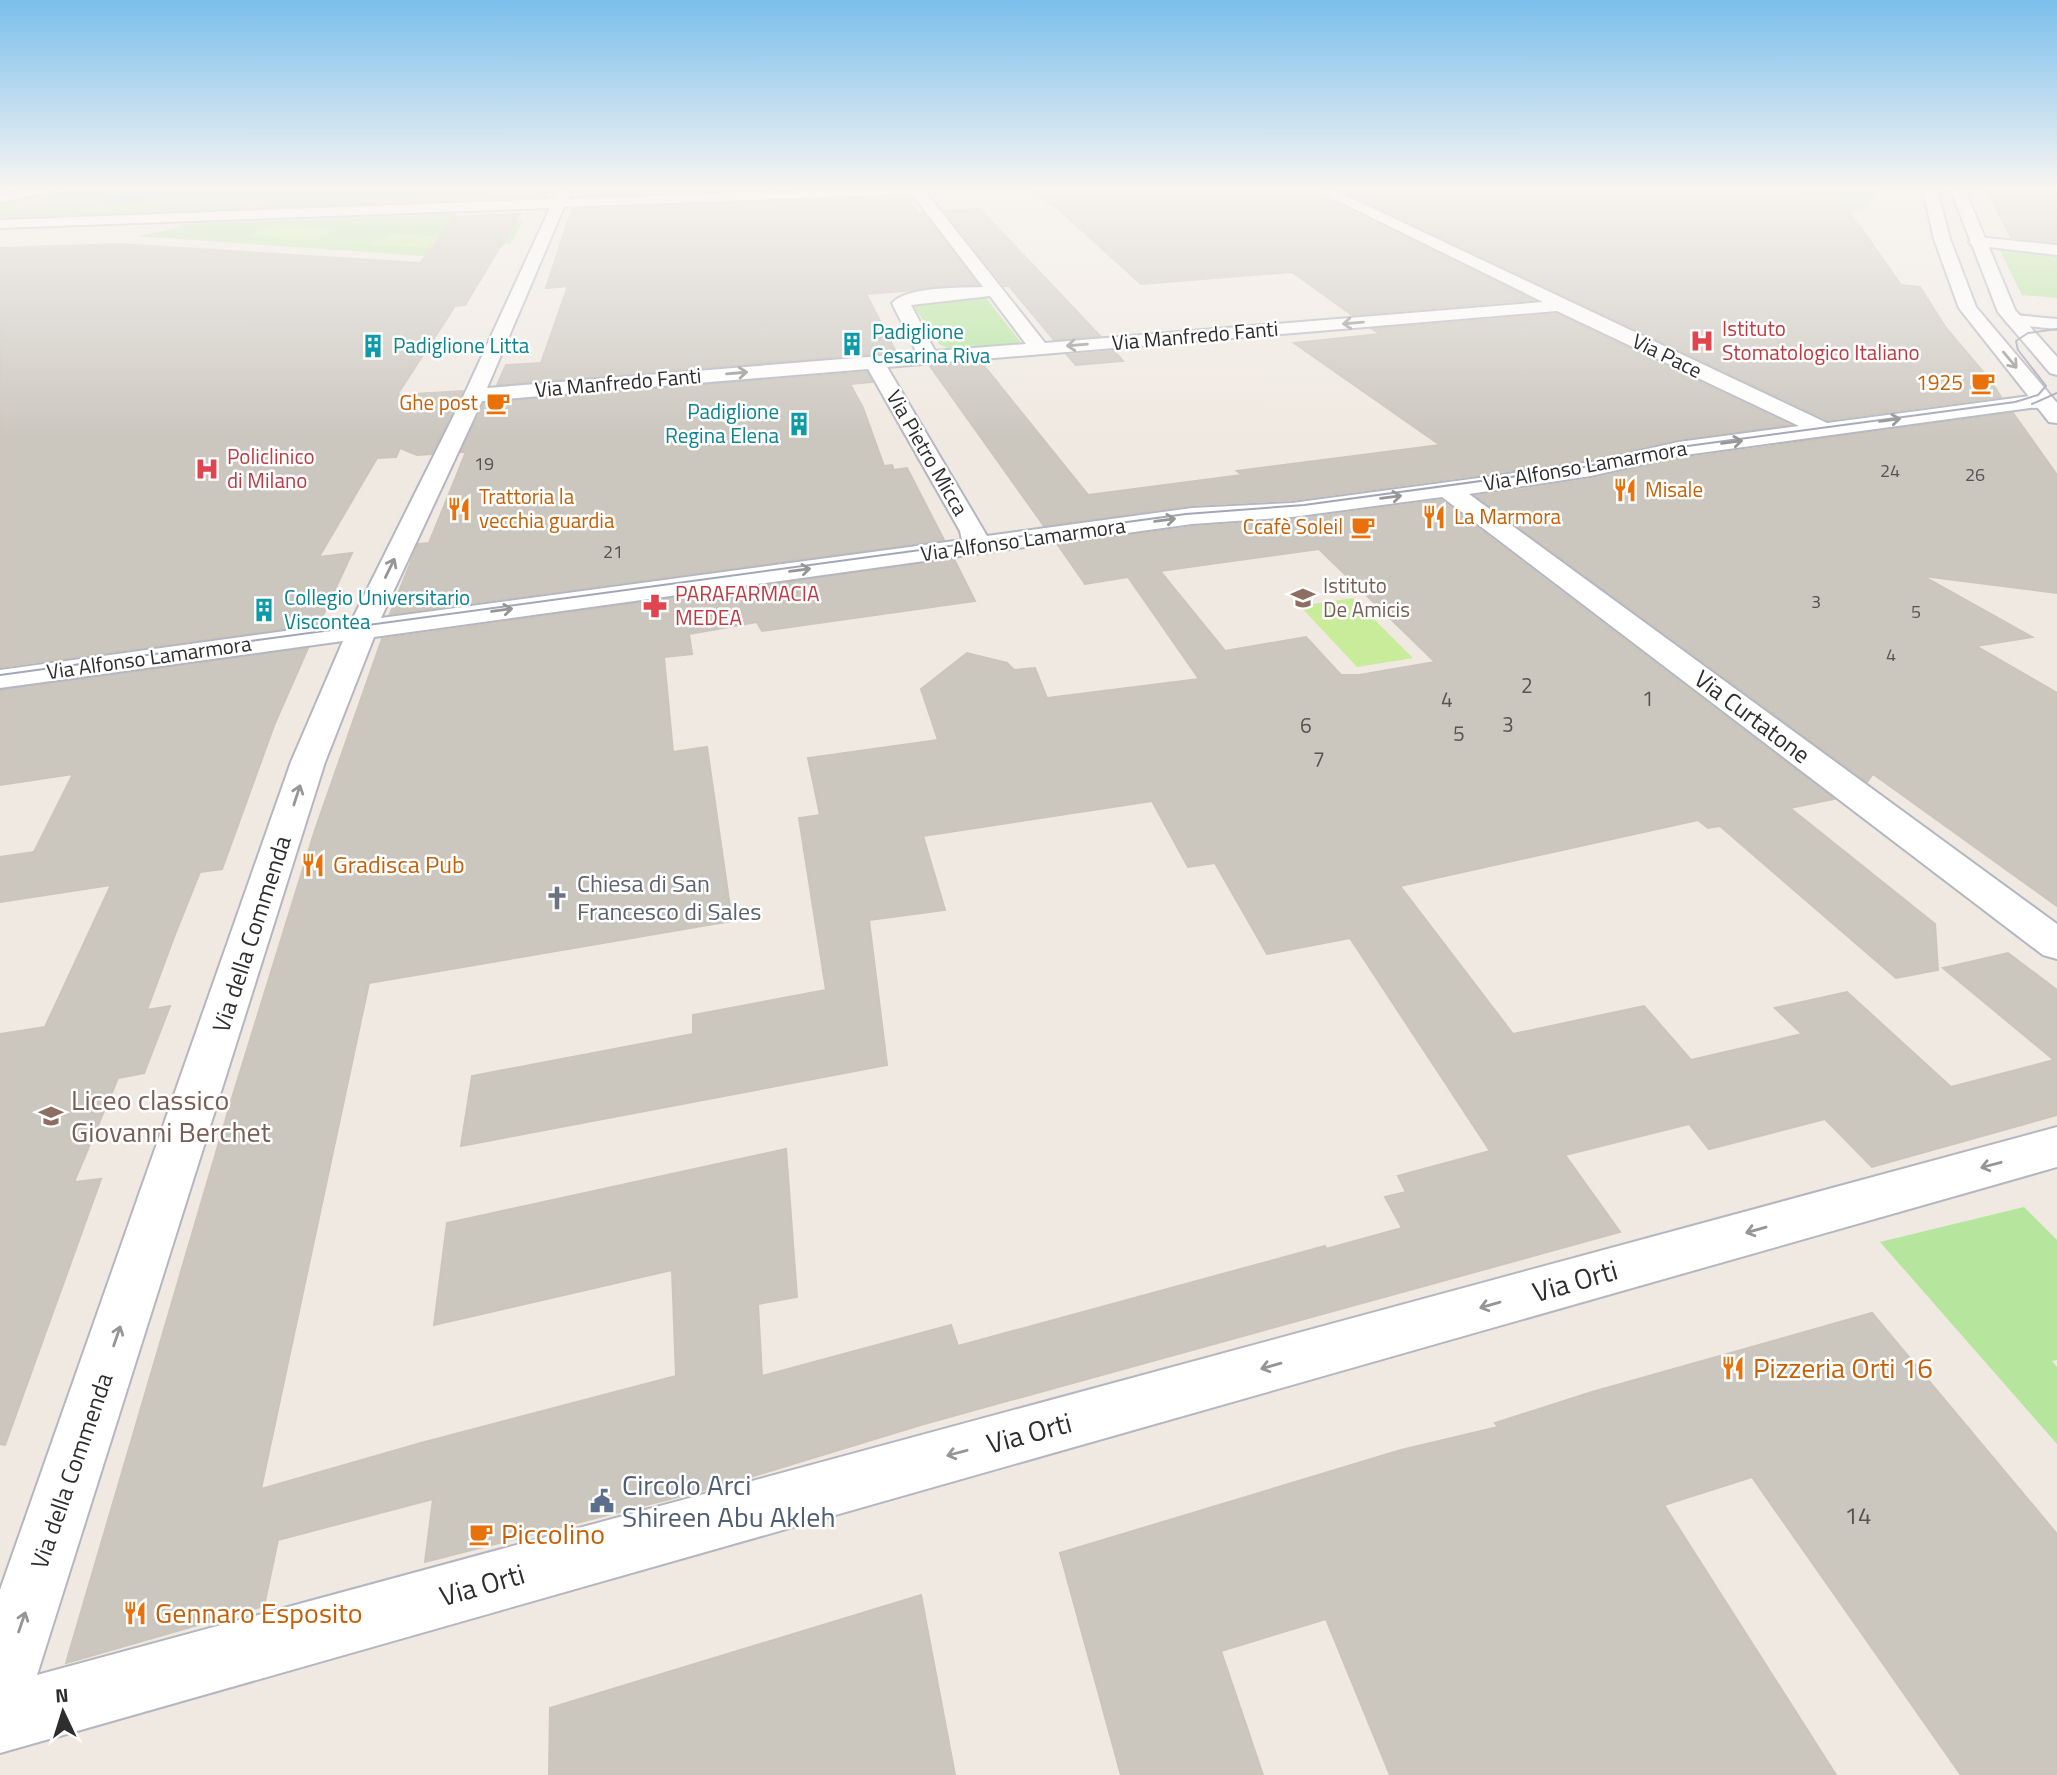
<svg xmlns="http://www.w3.org/2000/svg" width="2057" height="1775" font-family="'Titillium Web',sans-serif">
  <style>
    .green { fill: #b6e59e }
    .pitch { fill: #c9ec9a }
    .water { fill: #75cff0 }
    .building { fill: #cbc7bf; stroke: #cbc5ba; stroke-width: 2; fill-rule: evenodd }
    .lines { fill: none; stroke-linecap: round; stroke-linejoin: round }
    .minor-casing { stroke: #b4b7c1; stroke-width: 4 }
    .tertiary-casing { stroke: #b4b7c1; stroke-width: 4 }
    .secondary-casing { stroke: #b4b7c1; stroke-width: 4 }
    .minor { fill: #fff; fill-rule: evenodd }
    .tertiary { fill: #fff; fill-rule: evenodd }
    .secondary { fill: #fff; fill-rule: evenodd }
    .tram { stroke: #a3a6b8; stroke-width: 2 }
    .oneway { stroke: #969696 }
    .labels { text-anchor: middle; stroke-width: 5; stroke-linejoin: round; paint-order: stroke }
    .far-number-label { font-size: 18px; fill: #555452 }
    .far-health-label { font-size: 21px; fill: #be3a42; stroke: #fff; text-anchor: start }
    .far-culture-label { font-size: 21px; fill: #0d838f; stroke: #fff; text-anchor: start }
    .far-street-label { font-size: 21px; fill: #2e2e2e; stroke: #fff }
    .far-food-label { font-size: 21px; fill: #c56008; stroke: #fff; text-anchor: end }
    .far-education-label { font-size: 21px; fill: #785e54; stroke: #fff; text-anchor: start }
    .number-label { font-size: 21px; fill: #555452 }
    .street-label { font-size: 24px; fill: #2e2e2e; stroke: #fff }
    .food-label { font-size: 24px; fill: #c56008; stroke: #fff; text-anchor: start }
    .worship-label { font-size: 24px; fill: #5b616d; stroke: #fff; text-anchor: start }
    .near-number-label { font-size: 24px; fill: #555452 }
    .near-education-label { font-size: 28px; fill: #785e54; stroke: #fff; text-anchor: start }
    .near-street-label { font-size: 28px; fill: #2e2e2e; stroke: #fff }
    .near-food-label { font-size: 28px; fill: #c56008; stroke: #fff; text-anchor: start }
    .near-service-label { font-size: 28px; fill: #4e5e75; stroke: #fff; text-anchor: start }
  </style>
  <rect width="100%" height="100%" fill="#efe9e1"/>
  <g class="green">
    <polygon points="69,190 554,190 548,199 0,222 0,204"/>
    <polygon points="1640,190 1883,190 1877,193 1880,200 1871,201 1863,211 1840,214 1668,197"/>
    <polygon points="458,214 451,223 524,220 510,244 487,245 439,257 136,236 175,229 182,224"/>
    <polygon points="1999,249 2057,254 2057,298 2022,295"/>
    <polygon points="983,294 1022,344 947,348 939,344 912,304"/>
    <polygon points="2024,1207 2057,1240 2057,1360 2052,1361 2057,1367 2057,1444 1880,1242"/>
  </g>
  <g class="pitch">
    <polygon points="274,226 337,230 311,240 248,236"/>
    <polygon points="395,234 453,237 430,248 370,244"/>
    <polygon points="1353,598 1413,658 1357,667 1300,606"/>
  </g>
  <polygon class="water" points="128,190 163,190 140,201 103,202"/>
  <g class="building">
    <polygon points="579,190 741,190 577,196"/>
    <polygon points="1029,190 1314,190 1533,300 1352,315 1292,272 1141,284 1056,207"/>
    <polygon points="1340,190 1792,190 1849,211 1901,285 1920,287 1946,328 1991,381 2001,397 1827,420"/>
    <polygon points="1987,190 2057,190 2057,242 2011,238"/>
    <polygon points="906,197 918,213 923,213 978,285 866,294 896,352 497,385 506,365 541,363 568,286 546,288 572,209"/>
    <polygon points="980,209 997,227 1100,336 1054,340 1009,286 1004,286 944,211"/>
    <polygon points="520,214 465,305 455,306 397,395 463,391 432,454 417,455 400,448 396,457 377,458 319,557 352,553 319,624 0,667 0,248 120,244 420,263 455,217"/>
    <polygon points="1557,314 1790,425 1678,439 1591,459 1486,474 1292,500 1192,505 1044,526 930,366 981,362 1088,495 1242,475 1237,471 1440,445 1294,343 1380,334 1372,329"/>
    <polygon points="1114,351 1123,361 1076,365 1067,355"/>
    <polygon points="867,372 873,382 850,384 863,408 884,466 892,465 894,470 907,468 944,540 390,614 418,544 429,543 466,452 461,452 484,403"/>
    <polygon points="2013,413 2057,475 2057,593 1923,576 2032,637 1976,646 2057,693 2057,906 1873,774 1867,782 1476,496 1592,479 1678,459"/>
    <path d="M1441,500L1834,799L1790,808L1935,924L1938,970L1896,978L1720,826L1708,828L1698,820L1400,886L1513,1034L1644,1006L1691,1060L1802,1034L1775,1008L1847,992L1951,1087L2054,1060L1943,968L2008,953L2057,990V1115L1872,1167L1825,1119L1709,1149L1689,1124L1565,1155L1620,1232L924,1424L724,1485L425,1562L433,1499L278,1540L264,1606L66,1663L232,1098L315,830L382,639L954,559L975,601L762,631L757,622L689,634L692,654L664,657L673,752L707,747L732,921L369,983L261,1489L421,1443L676,1376L672,1270L434,1325L447,1223L786,1149L797,1297L758,1304L762,1376L951,1325L958,1346L1325,1246L1326,1249L1402,1228L1385,1197L1406,1192L1398,1176L1490,1151L1350,938L1267,954L1215,863L1188,867L1152,801L923,836L945,910L869,920L887,1065L461,1146L472,1076L693,1034V1015L826,990L799,818L820,815L808,758L938,740L921,689L967,653L1007,663L1014,670L1035,668L1047,698L1199,679L1128,577L1085,584L1058,545L1192,527L1292,520ZM1319,549L1435,662L1359,675H1341L1306,637L1225,651L1160,571Z"/>
    <polygon points="308,648 275,723 222,869 200,872 174,937 147,1010 170,1006 144,1073 118,1078 74,1182 101,1179 5,1445 0,1444 0,1034 45,1027 111,885 0,902 0,857 34,852 73,774 0,785 0,690"/>
    <polygon points="1872,1313 2057,1534 2057,1775 1961,1775 1752,1477 1664,1505 1836,1775 1390,1775 1326,1619 1221,1651 1263,1775 1121,1775 1060,1553 1401,1450 1498,1427 1495,1423 1592,1392"/>
    <polygon points="921,1595 955,1775 549,1775 550,1708"/>
  </g>
  <g class="lines">
    <g class="minor-casing">
      <g id="minor">
        <path d="M558,190H572L568,199L810,190H924L1045,343L1543,302L1316,190H1334L1827,423L2030,396L2053,399L2057,403L2053,407L2030,408L1678,456L1591,476L1469,494L2057,924V959L2043,955L1442,497L1292,517L1192,524L374,637L325,762L37,1675L2057,1127V1167L0,1753V1590L291,762L343,641L0,688V670L351,622L464,395L550,208L0,228V220L554,199ZM912,194L983,287C960,288 908,286 892,303L917,353L487,388L564,207ZM990,296L1026,344L935,351L911,305ZM1557,311L1799,426L1678,442L1591,462L1486,477L1292,503L1192,508L987,536L887,367ZM868,369L960,531L962,540L381,618L482,401Z"/>
        <polygon points="1977,237 2057,245 2057,255 1972,245 1969,242"/>
        <polygon points="2014,315 2057,319 2057,329 2008,324 2005,320 2008,316"/>
      </g>
    </g>
    <g class="tertiary-casing">
      <polygon id="tertiary" points="26,190 53,190 0,203 0,195"/>
    </g>
    <g class="secondary-casing">
      <g id="secondary">
        <polygon points="1923,190 1937,190 1950,239 1976,307 2057,403 2057,423 2049,422 1959,308 1934,239"/>
        <polygon points="1951,190 1965,190 2015,310 2057,357 2057,375 2050,373 1998,312"/>
      </g>
    </g>
    <use href="#minor" class="minor"/>
    <use href="#tertiary" class="tertiary"/>
    <use href="#secondary" class="secondary"/>
    <g class="tram">
      <polyline points="2032,404 2057,393"/>
      <polyline points="0,675 1186,514 1304,505 1584,467 1658,450 2015,402 2038,395 2046,386 2018,350 2016,341 2028,333 2057,329"/>
    </g>
  </g>
  <defs><path id="oneway-shaft" d="M-6 0H5M1.5-3L5.5 0L1.5 3" fill="none" stroke-width="1.6" stroke-linecap="round" stroke-linejoin="round" transform="scale(1.75)"/></defs>
  <g class="oneway">
    <use href="#oneway-shaft" transform="translate(1353 323) rotate(175)"/>
    <use href="#oneway-shaft" transform="translate(1077 345) rotate(175)"/>
    <use href="#oneway-shaft" transform="translate(2010 360) rotate(50)"/>
    <use href="#oneway-shaft" transform="translate(737 373) rotate(-5)"/>
    <use href="#oneway-shaft" transform="translate(1890 420) rotate(-8)"/>
    <use href="#oneway-shaft" transform="translate(1732 442) rotate(-8)"/>
    <use href="#oneway-shaft" transform="translate(1391 497) rotate(-8)"/>
    <use href="#oneway-shaft" transform="translate(1165 520) rotate(-8)"/>
    <use href="#oneway-shaft" transform="translate(390 568) rotate(-64)"/>
    <use href="#oneway-shaft" transform="translate(800 570) rotate(-8)"/>
    <use href="#oneway-shaft" transform="translate(502 610) rotate(-8)"/>
    <use href="#oneway-shaft" transform="translate(297 795) rotate(-72)"/>
    <use href="#oneway-shaft" transform="translate(1991 1165) rotate(165)"/>
    <use href="#oneway-shaft" transform="translate(1756 1230) rotate(164)"/>
    <use href="#oneway-shaft" transform="translate(1490 1305) rotate(164)"/>
    <use href="#oneway-shaft" transform="translate(117 1336) rotate(-71)"/>
    <use href="#oneway-shaft" transform="translate(1271 1366) rotate(164)"/>
    <use href="#oneway-shaft" transform="translate(957 1453) rotate(165)"/>
    <use href="#oneway-shaft" transform="translate(22 1622) rotate(-71)"/>
  </g>
  <linearGradient id="sky" x2="0" y2="1"><stop stop-color="#7abfeb"/><stop offset="0.43" stop-color="#f8f5f2"/><stop offset="1" stop-color="#f8f5f2" stop-opacity="0"/></linearGradient>
  <rect width="2057" height="438" fill="url(#sky)"/>
  <defs>
    <g id="hospital-bare" transform="scale(1.89)"><path d="M-5-5h3v3.5h4V-5h3V5h-3V1.5h-4V5h-3Z" fill="#e0444e" stroke="#fff" stroke-width="2.5" paint-order="stroke"/></g>
    <g id="building-bare" transform="scale(1.89)"><path d="M-4-6H4V6H1V3H-1V6H-4ZM-2.5-4.3h1.7v1.8h-1.7ZM.8-4.3h1.7v1.8H.8ZM-2.5-1h1.7V.8h-1.7ZM.8-1h1.7V.8H.8Z" fill="#0f9aa8" stroke="#fff" stroke-width="2.5" paint-order="stroke"/></g>
    <g id="cafe-bare" transform="scale(1.89)"><path d="M-5.5-4.5H6V0H3Q3 3.5 0 3.5H-2.5Q-5.5 3.5-5.5 0ZM3-3.2v2h1.7v-2ZM-6 4.5H4V6H-6Z" fill="#e8710a" stroke="#fff" stroke-width="2.5" paint-order="stroke"/></g>
    <g id="restaurant-bare" transform="scale(1.89)"><path d="M-5-6h1v4h1v-4h1v4h1v-4h1v5L-1.5 .5V6h-2V.5L-5-1ZM5-6V6H3V1.5H1.5Q1.5-4 5-6Z" fill="#e8710a" stroke="#fff" stroke-width="2.5" paint-order="stroke"/></g>
    <g id="school-bare" transform="scale(1.89)"><path d="M0-5L7-2L0 1L-7-2ZM-4 1L0 2.5L4 1V4Q0 6-4 4Z" fill="#8d6e63" stroke="#fff" stroke-width="2.5" paint-order="stroke"/></g>
    <g id="pharmacy-bare" transform="scale(1.89)"><path d="M-2-6h4v4h4v4h-4v4h-4v-4h-4v-4h4Z" fill="#e0444e" stroke="#fff" stroke-width="2.5" paint-order="stroke"/></g>
    <g id="church-bare" transform="scale(1.89)"><path d="M-1.2-6h2.4v3.5h3.3v2.4h-3.3V6h-2.4V-.1h-3.3v-2.4h3.3Z" fill="#6b7280" stroke="#fff" stroke-width="2.5" paint-order="stroke"/></g>
    <g id="civic-bare" transform="scale(1.89)"><path d="M-.6-6.5H3V-4.5H.6V-3L4-1V1h2V6H-6V1h2V-1L-.6-3ZM-1.2 2.5V6h2.4V2.5Z" fill="#5c6f8a" stroke="#fff" stroke-width="2.5" paint-order="stroke"/></g>
  </defs>
  <g fill-rule="evenodd">
    <use href="#hospital-bare" x="1702" y="341"/>
    <use href="#building-bare" x="852" y="344"/>
    <use href="#building-bare" x="373" y="346"/>
    <use href="#cafe-bare" x="1983" y="383"/>
    <use href="#cafe-bare" x="498" y="403"/>
    <use href="#building-bare" x="799" y="424"/>
    <use href="#hospital-bare" x="207" y="469"/>
    <use href="#restaurant-bare" x="1625" y="490"/>
    <use href="#restaurant-bare" x="459" y="509"/>
    <use href="#restaurant-bare" x="1434" y="517"/>
    <use href="#cafe-bare" x="1363" y="527"/>
    <use href="#school-bare" x="1303" y="598"/>
    <use href="#pharmacy-bare" x="655" y="606"/>
    <use href="#building-bare" x="264" y="610"/>
    <use href="#restaurant-bare" x="313" y="865"/>
    <use href="#church-bare" x="557" y="898"/>
    <use href="#school-bare" x="51" y="1116"/>
    <use href="#restaurant-bare" x="1733" y="1368"/>
    <use href="#civic-bare" x="602" y="1501"/>
    <use href="#cafe-bare" x="481" y="1534"/>
    <use href="#restaurant-bare" x="135" y="1613"/>
  </g>
  <g class="labels">
    <g class="far-number-label">
      <text x="484" y="470">19</text>
      <text x="1890" y="477">24</text>
      <text x="1975" y="481">26</text>
      <text x="613" y="558">21</text>
      <text x="1816" y="608">3</text>
      <text x="1916" y="618">5</text>
      <text x="1891" y="661">4</text>
    </g>
    <g class="far-health-label">
      <text x="1722" y="336">Istituto<tspan x="1722" dy="24">Stomatologico Italiano</tspan></text>
      <text x="227" y="464">Policlinico<tspan x="227" dy="24">di Milano</tspan></text>
      <text x="675" y="601">PARAFARMACIA<tspan x="675" dy="24">MEDEA</tspan></text>
    </g>
    <g class="far-culture-label">
      <text x="872" y="339">Padiglione<tspan x="872" dy="24">Cesarina Riva</tspan></text>
      <text x="393" y="353">Padiglione Litta</text>
      <text x="779" y="419" text-anchor="end">Padiglione<tspan x="779" dy="24">Regina Elena</tspan></text>
      <text x="284" y="605">Collegio Universitario<tspan x="284" dy="24">Viscontea</tspan></text>
    </g>
    <g class="far-street-label">
      <text transform="translate(1195 336) rotate(-5)" y="7">Via Manfredo Fanti</text>
      <text transform="translate(1667 356) rotate(26)" y="7">Via Pace</text>
      <text transform="translate(618 383) rotate(-5)" y="7">Via Manfredo Fanti</text>
      <text transform="translate(927 453) rotate(60)" y="7">Via Pietro Micca</text>
      <text transform="translate(1585 466) rotate(-10)" y="7">Via Alfonso Lamarmora</text>
      <text transform="translate(1023 540) rotate(-8)" y="7">Via Alfonso Lamarmora</text>
      <text transform="translate(149 658) rotate(-8)" y="7">Via Alfonso Lamarmora</text>
    </g>
    <g class="far-food-label">
      <text x="1963" y="390">1925</text>
      <text x="478" y="410">Ghe post</text>
      <text x="1645" y="497" text-anchor="start">Misale</text>
      <text x="479" y="504" text-anchor="start">Trattoria la<tspan x="479" dy="24">vecchia guardia</tspan></text>
      <text x="1454" y="524" text-anchor="start">La Marmora</text>
      <text x="1343" y="534">Ccafè Soleil</text>
    </g>
    <g class="far-education-label">
      <text x="1323" y="593">Istituto<tspan x="1323" dy="24">De Amicis</tspan></text>
    </g>
    <g class="number-label">
      <text x="1527" y="693">2</text>
      <text x="1648" y="706">1</text>
      <text x="1447" y="707">4</text>
      <text x="1508" y="732">3</text>
      <text x="1306" y="733">6</text>
      <text x="1459" y="741">5</text>
      <text x="1319" y="767">7</text>
    </g>
    <g class="street-label">
      <text transform="translate(1752 717) rotate(37)" y="8">Via Curtatone</text>
      <text transform="translate(252 934) rotate(-72)" y="8">Via della Commenda</text>
      <text transform="translate(72 1471) rotate(-71)" y="8">Via della Commenda</text>
    </g>
    <g class="food-label">
      <text x="333" y="873">Gradisca Pub</text>
    </g>
    <g class="worship-label">
      <text x="577" y="892">Chiesa di San<tspan x="577" dy="28">Francesco di Sales</tspan></text>
    </g>
    <g class="near-number-label">
      <text x="1858" y="1524">14</text>
    </g>
    <g class="near-education-label">
      <text x="71" y="1110">Liceo classico<tspan x="71" dy="32">Giovanni Berchet</tspan></text>
    </g>
    <g class="near-street-label">
      <text transform="translate(1575 1281) rotate(-16)" y="10">Via Orti</text>
      <text transform="translate(1029 1433) rotate(-15)" y="10">Via Orti</text>
      <text transform="translate(482 1585) rotate(-16)" y="10">Via Orti</text>
    </g>
    <g class="near-food-label">
      <text x="1753" y="1378">Pizzeria Orti 16</text>
      <text x="501" y="1544">Piccolino</text>
      <text x="155" y="1623">Gennaro Esposito</text>
    </g>
    <g class="near-service-label">
      <text x="622" y="1495">Circolo Arci<tspan x="622" dy="32">Shireen Abu Akleh</tspan></text>
    </g>
  </g>
  <g transform="translate(63 1712) rotate(356)" stroke="#ffffff" stroke-width="5" paint-order="stroke">
  <path d="M0-5L12 26L0 18L-12 26Z" fill="#2e2e2e"/>
  <text y="-10" font-size="19" font-weight="bold" text-anchor="middle" fill="#2e2e2e">N</text>
  </g>
</svg>
